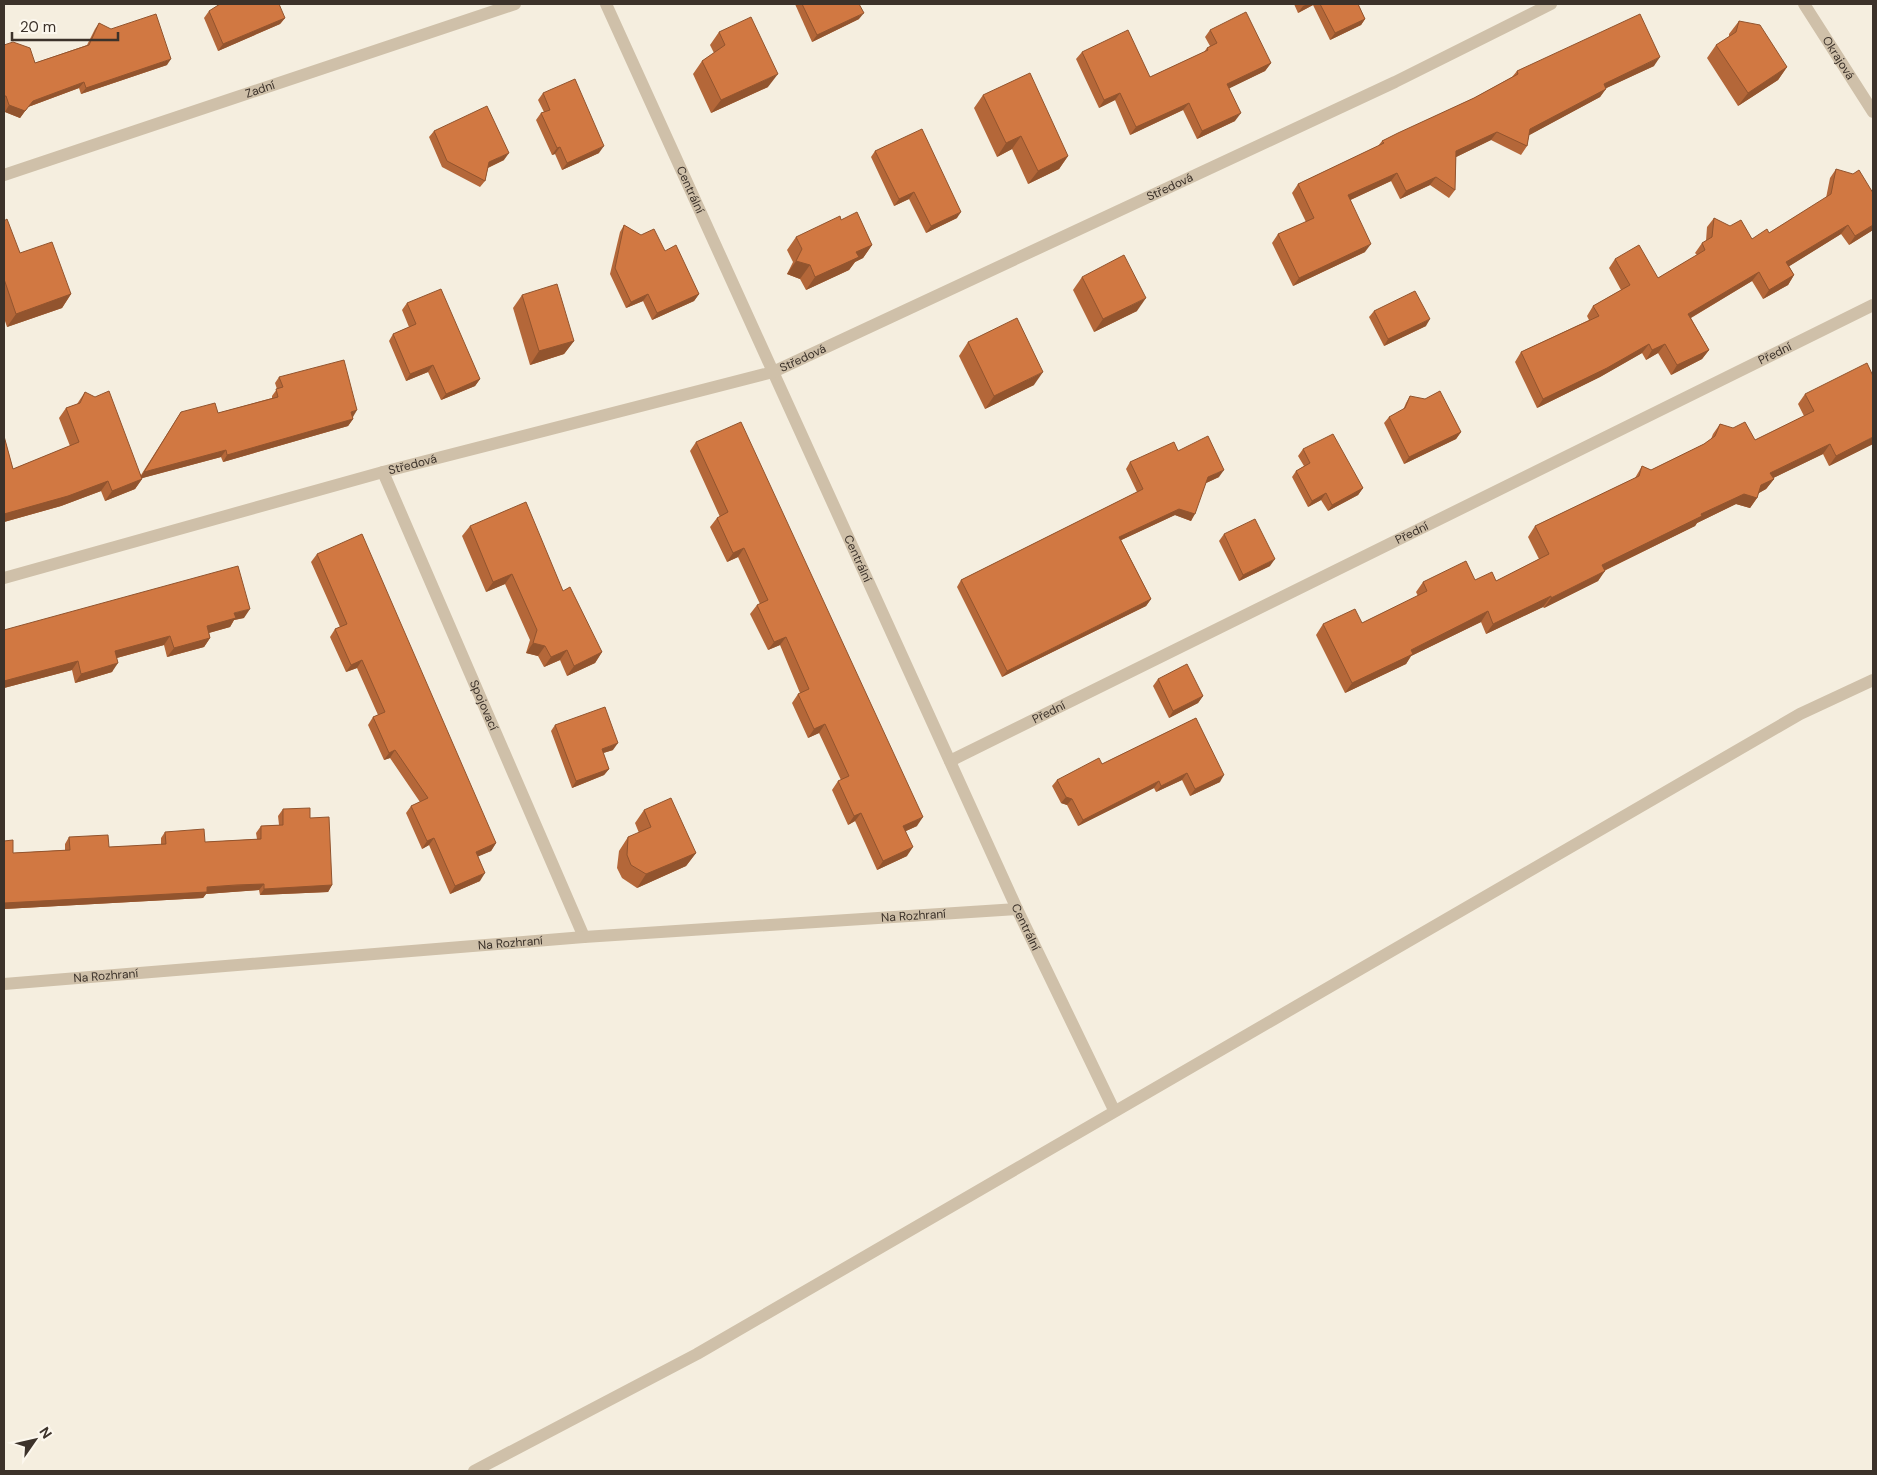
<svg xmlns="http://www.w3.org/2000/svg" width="1877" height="1475" font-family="'DM Sans',sans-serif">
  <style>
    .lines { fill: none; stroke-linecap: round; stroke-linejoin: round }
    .minor { stroke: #cfc0a9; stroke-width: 12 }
    .tertiary { stroke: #cfc0a9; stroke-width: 12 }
    .wall { fill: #b46739 }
    .shaded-wall { fill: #92542e }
    .building { fill: #d17842; stroke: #92542e }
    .labels { text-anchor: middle; stroke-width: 4; stroke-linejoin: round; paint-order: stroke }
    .street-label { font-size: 12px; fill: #3c322a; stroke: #fcf7ed }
  </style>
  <rect width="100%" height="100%" fill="#f5eedf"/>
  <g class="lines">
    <g class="minor">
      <path id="s1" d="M606,4L1017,909L1114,1110"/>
      <path id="s2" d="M1804,4L1873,112"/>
      <path id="s3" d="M4,175L515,4"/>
      <path id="s4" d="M383,472L584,937"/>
      <path id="s5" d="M4,578L383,472L773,372L1395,82L1551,4"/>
      <path id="s6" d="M950,761L1873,305"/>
      <path id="s7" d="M4,984L584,937L1017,909"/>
    </g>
    <polyline class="tertiary" points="474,1471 697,1354 1800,714 1873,680"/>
  </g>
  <g class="wall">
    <polygon points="795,4 859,4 859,19 812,42"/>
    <polygon points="1294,4 1358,4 1365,19 1361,25 1330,40 1313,5 1298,13"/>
    <polygon points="209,11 285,18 280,24 218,51 204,18"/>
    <polygon points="1739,21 1787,67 1778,80 1738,106 1707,58 1716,45 1729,37 1729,34"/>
    <polygon points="99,23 167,65 81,94 79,88 28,107 20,118 5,112 4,109 4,46 35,63 87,45 95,29"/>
    <polygon points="1210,30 1271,63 1265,71 1229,88 1235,121 1197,139 1183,110 1130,135 1115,100 1099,108 1076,59 1082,52 1150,77 1204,52 1207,48 1210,46 1205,37"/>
    <polygon points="719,32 768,87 711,113 693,74 702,61 714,53 710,45"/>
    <polygon points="1654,66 1606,88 1600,97 1529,135 1527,146 1521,155 1491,140 1456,157 1455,190 1449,198 1430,185 1400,199 1391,181 1350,200 1365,252 1293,286 1272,243 1278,234 1306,222 1292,193 1298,184 1378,146 1382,141 1474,98 1512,77 1517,71"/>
    <polygon points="543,93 599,153 562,170 555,154 552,155 536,120 541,113 544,112 538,100"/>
    <polygon points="983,95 1068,156 1059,169 1028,184 1012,149 997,157 974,108"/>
    <polygon points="434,131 504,160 488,168 485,181 480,187 442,167 429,137"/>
    <polygon points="875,151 957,218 926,233 909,199 894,206 871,157"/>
    <polygon points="1836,169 1873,230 1849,245 1841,234 1789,266 1794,275 1788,285 1763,299 1752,281 1691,318 1709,350 1702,359 1671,375 1658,353 1646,360 1642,353 1600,377 1537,408 1515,362 1521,352 1589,320 1587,316 1593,306 1621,290 1609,268 1615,259 1658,278 1697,255 1695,253 1702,243 1706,241 1707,227 1714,218 1752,239 1769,233 1826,198 1830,178"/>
    <polygon points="841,220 872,245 863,258 855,262 849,270 806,290 800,279 787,274 793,262 787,250 796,237"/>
    <polygon points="4,221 20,253 71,294 62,308 7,327 4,318"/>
    <polygon points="624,225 665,251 699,294 694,301 652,320 643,301 626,308 610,274 620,232"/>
    <polygon points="1082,277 1137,311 1094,332 1073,290"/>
    <polygon points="522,295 574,341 564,354 530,365 513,308"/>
    <polygon points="407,303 480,379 475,386 441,400 428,372 406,381 389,341 393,334 409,327 402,310"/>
    <polygon points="1374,311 1426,326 1384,346 1369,317"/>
    <polygon points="968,342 1034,385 985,409 959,356"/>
    <polygon points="279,377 353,417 353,419 348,426 223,462 221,457 142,478 142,479 135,489 105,501 101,491 61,506 4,522 4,436 13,469 70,446 59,418 66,408 77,404 85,392 141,475 181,412 218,413 272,398 272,396 277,389 275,383"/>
    <polygon points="1805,394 1873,444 1829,466 1823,454 1773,478 1774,479 1766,489 1758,493 1757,498 1750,508 1736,504 1697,523 1695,526 1604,571 1598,581 1544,608 1543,607 1486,634 1481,622 1411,656 1406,664 1345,693 1316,635 1323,624 1362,623 1418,596 1416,592 1423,582 1475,580 1496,581 1539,559 1528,537 1535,526 1635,478 1642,466 1651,470 1704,444 1711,439 1713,434 1720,424 1755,440 1804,416 1798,404"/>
    <polygon points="1410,396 1461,432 1456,439 1404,464 1384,423 1389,417 1403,410 1406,403"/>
    <polygon points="696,442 917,826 906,831 907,856 877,870 855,821 848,825 832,790 838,781 841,780 819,733 808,738 792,703 798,694 800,693 780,645 768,650 750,614 757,605 760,604 738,557 727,562 710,527 717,518 720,517 690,451"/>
    <polygon points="1303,449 1363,488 1358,495 1328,511 1321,500 1308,507 1292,477 1296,471 1304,466 1298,456"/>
    <polygon points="1178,451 1219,477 1206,483 1191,521 1175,515 1121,540 1151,599 1146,606 1002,677 957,587 961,580 1137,492 1126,469 1130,462"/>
    <polygon points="470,526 563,591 602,652 595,663 567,676 560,660 544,667 538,656 526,653 530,640 505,584 486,592 462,536"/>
    <polygon points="1224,534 1270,566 1239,581 1219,541"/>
    <polygon points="317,554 496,843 491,851 478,856 480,881 450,894 429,845 422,849 406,813 411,806 420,802 390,758 384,760 368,725 373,717 378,715 357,668 346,672 330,637 335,629 340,627 311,562"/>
    <polygon points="244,618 234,620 230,627 209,633 210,638 204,647 167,657 164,645 117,658 112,672 75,683 72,670 4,688 4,630"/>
    <polygon points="1158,679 1203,696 1198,703 1169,718 1153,686"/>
    <polygon points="1196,718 1220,782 1190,796 1182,780 1156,792 1154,788 1078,826 1067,805 1061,803 1052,786 1057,780 1102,764"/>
    <polygon points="555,725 613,750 603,753 609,769 604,775 572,788 551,731"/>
    <polygon points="283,809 310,818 332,885 328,892 260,895 259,890 231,892 206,894 203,898 4,909 4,841 13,853 65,850 65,844 69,837 109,847 161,845 161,838 165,832 205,842 257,839 256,833 261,826 279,825 278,816"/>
    <polygon points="644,810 696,853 686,866 637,888 622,878 617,868 619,851 628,837 639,833 635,823"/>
  </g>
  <g class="shaded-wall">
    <polygon points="1308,4 1314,4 1313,5 1298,13 1303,6"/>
    <polygon points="864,13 859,19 812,42 817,35"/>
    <polygon points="285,18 280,24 218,51 223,44"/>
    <polygon points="1365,19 1361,25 1330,40 1335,33"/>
    <polygon points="1660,57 1654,66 1598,92 1604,84"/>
    <polygon points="171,59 167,65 81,94 86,88"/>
    <polygon points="1271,63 1265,71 1222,92 1227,84"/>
    <polygon points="1787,67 1778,80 1738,106 1748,93"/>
    <polygon points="778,74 768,87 711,113 721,100"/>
    <polygon points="84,82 79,88 28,107 20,118 5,112 9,105 33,101"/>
    <polygon points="1606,89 1600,97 1524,138 1530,129"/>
    <polygon points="1120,93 1115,100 1099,108 1104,100"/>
    <polygon points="1189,103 1183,110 1130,135 1136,127"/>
    <polygon points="1241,113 1235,121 1197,139 1202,131"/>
    <polygon points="1497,132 1491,140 1450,160 1456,151"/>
    <polygon points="1021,136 1012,149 997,157 1006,143"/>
    <polygon points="604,146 599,153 562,170 567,163"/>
    <polygon points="560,147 555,154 552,155 557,148"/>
    <polygon points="509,153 504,160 485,169 489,162"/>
    <polygon points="1068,156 1059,169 1028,184 1038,171"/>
    <polygon points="1397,173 1391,181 1342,204 1348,195"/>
    <polygon points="1436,177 1430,185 1400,199 1406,191"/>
    <polygon points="914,192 909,199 894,206 899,199"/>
    <polygon points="961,212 957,218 926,233 931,226"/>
    <polygon points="1848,225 1841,234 1780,272 1786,262"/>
    <polygon points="1873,225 1873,230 1849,245 1855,236"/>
    <polygon points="1371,244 1365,252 1293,286 1299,278"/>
    <polygon points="872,245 863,258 855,262 849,270 806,290 815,277 856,252"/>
    <polygon points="796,261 810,265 800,279 787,274"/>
    <polygon points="1759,272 1752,281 1682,323 1688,314"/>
    <polygon points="1794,275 1788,285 1763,299 1769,290"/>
    <polygon points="71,294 62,308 7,327 16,314"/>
    <polygon points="648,294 643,301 626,308 631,302"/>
    <polygon points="699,294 694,301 652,320 657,313"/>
    <polygon points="1146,298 1137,311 1094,332 1103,319"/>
    <polygon points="1430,319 1426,326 1384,346 1388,339"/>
    <polygon points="574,341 564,354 530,365 539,351"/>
    <polygon points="1649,344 1642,353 1600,377 1537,408 1543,399"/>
    <polygon points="1665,344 1658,353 1646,360 1652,350"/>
    <polygon points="1709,350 1702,359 1671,375 1677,365"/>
    <polygon points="433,365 428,372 406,381 410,374"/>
    <polygon points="1043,372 1034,385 985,409 994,396"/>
    <polygon points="480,379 475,386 441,400 446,394"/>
    <polygon points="357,410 353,417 346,419 351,412"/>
    <polygon points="353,419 348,426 223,462 227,455"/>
    <polygon points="1461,432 1456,439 1404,464 1409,457"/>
    <polygon points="1873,437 1873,444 1829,466 1836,456"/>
    <polygon points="1830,444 1823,454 1763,483 1770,473"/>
    <polygon points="226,450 221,457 139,479 144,472"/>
    <polygon points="1224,470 1219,477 1204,484 1208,477"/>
    <polygon points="142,479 135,489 105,501 112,491"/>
    <polygon points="1774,479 1766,489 1754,496 1761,485"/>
    <polygon points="108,481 101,491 61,506 4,522 4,514"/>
    <polygon points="1363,488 1358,495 1328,511 1332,505"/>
    <polygon points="1326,493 1321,500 1308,507 1312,501"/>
    <polygon points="1744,494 1757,498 1750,508 1736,504 1697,523 1695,526 1595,575 1602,565 1701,514"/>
    <polygon points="1179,509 1195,514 1191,521 1175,515 1115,543 1119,537"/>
    <polygon points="744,548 738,557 727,562 733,553"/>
    <polygon points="1275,559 1270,566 1239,581 1243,575"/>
    <polygon points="1605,571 1598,581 1544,608 1551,598"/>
    <polygon points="512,574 505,584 486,592 493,582"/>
    <polygon points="1551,596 1543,607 1486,634 1493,624"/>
    <polygon points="1151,599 1146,606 1002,677 1007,671"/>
    <polygon points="250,609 244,618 234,620 230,627 201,635 207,626 234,613"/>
    <polygon points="1488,611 1481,622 1411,656 1406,664 1345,693 1352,683 1411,650"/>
    <polygon points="170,636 164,645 109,660 115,651"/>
    <polygon points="786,637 780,645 768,650 774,642"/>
    <polygon points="210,638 204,647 167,657 174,648"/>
    <polygon points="533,643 545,646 538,656 526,653"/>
    <polygon points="567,650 560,660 544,667 551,657"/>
    <polygon points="602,652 595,663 567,676 574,666"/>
    <polygon points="362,660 357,668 346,672 351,665"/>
    <polygon points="78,661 72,670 4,688 4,681"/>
    <polygon points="118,663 112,672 75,683 81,674"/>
    <polygon points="1203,696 1198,703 1169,718 1173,711"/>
    <polygon points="825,724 819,733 808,738 814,729"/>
    <polygon points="618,743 613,750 597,755 602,749"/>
    <polygon points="395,750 390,758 384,760 389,753"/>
    <polygon points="609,769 604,775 572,788 576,781"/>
    <polygon points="1187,773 1182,780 1156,792 1161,786"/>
    <polygon points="1224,775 1220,782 1190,796 1195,789"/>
    <polygon points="1159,781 1154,788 1078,826 1083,820"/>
    <polygon points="1066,797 1072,799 1067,805 1061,803"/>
    <polygon points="861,813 855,821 848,825 854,816"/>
    <polygon points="923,817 917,826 897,835 903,826"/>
    <polygon points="434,838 429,845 422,849 427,841"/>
    <polygon points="496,843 491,851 470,860 476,852"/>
    <polygon points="913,847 907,856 877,870 883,861"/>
    <polygon points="696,853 686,866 637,888 646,874"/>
    <polygon points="485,873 480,881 450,894 455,886"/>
    <polygon points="264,884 259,890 206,894 203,898 4,909 4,903 207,887"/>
    <polygon points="332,885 328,892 260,895 264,889"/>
  </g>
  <g class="building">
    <polygon points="220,4 279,4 285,18 223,44 209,11"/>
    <polygon points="802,4 859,4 864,13 817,35"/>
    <polygon points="1320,4 1358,4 1365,19 1335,33"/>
    <polygon points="1246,12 1271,63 1227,84 1241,113 1202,131 1189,103 1136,127 1120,93 1104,100 1082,52 1128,30 1150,77 1208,50 1207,48 1217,43 1210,30"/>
    <polygon points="156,14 171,59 86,88 84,82 33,101 25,111 9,105 6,96 4,96 4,45 13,42 30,48 35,63 89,45 99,23 111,29"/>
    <polygon points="1640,14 1660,57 1604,84 1606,89 1530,129 1527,146 1497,132 1456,151 1455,190 1436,177 1406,191 1397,173 1348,195 1371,244 1299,278 1278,234 1314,218 1298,184 1384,143 1382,141 1398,133 1474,98 1518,74 1517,71"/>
    <polygon points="751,17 778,74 721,100 702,61 725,45 719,32"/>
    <polygon points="1739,21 1760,25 1787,67 1748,93 1716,45 1736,32"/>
    <polygon points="1030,73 1068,156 1038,171 1021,136 1006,143 983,95"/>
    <polygon points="575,79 604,146 567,163 560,147 557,148 541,113 550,110 543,93"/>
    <polygon points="487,106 509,153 489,162 485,181 447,161 434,131"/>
    <polygon points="922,129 961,212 931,226 914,192 899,199 875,151"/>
    <polygon points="1836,169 1853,174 1859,170 1873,193 1873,225 1855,236 1848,225 1786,262 1794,275 1769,290 1759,272 1688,314 1709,350 1677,365 1665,344 1652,350 1649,344 1607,368 1543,399 1521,352 1599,316 1593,306 1630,285 1615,259 1639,245 1658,278 1705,250 1702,243 1712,237 1714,218 1730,226 1741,220 1752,239 1767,229 1769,233 1831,194"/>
    <polygon points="857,212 872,245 856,252 859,257 815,277 810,265 796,261 802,249 796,237 840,216 841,220"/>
    <polygon points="7,219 20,253 52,242 71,294 16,314 4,279 4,221"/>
    <polygon points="624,225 641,235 654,229 665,251 676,245 699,294 657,313 648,294 631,302 615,268"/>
    <polygon points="1124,255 1146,298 1103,319 1082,277"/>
    <polygon points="557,284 574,341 539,351 522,295"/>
    <polygon points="441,289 480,379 446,394 433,365 410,374 393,334 416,324 407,303"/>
    <polygon points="1415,291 1430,319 1388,339 1374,311"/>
    <polygon points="1017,318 1043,372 994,396 968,342"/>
    <polygon points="344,360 357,410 351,412 353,419 227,455 226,450 144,472 181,412 215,403 218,413 278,397 276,389 283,387 279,377"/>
    <polygon points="1867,363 1873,376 1873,437 1836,456 1830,444 1770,473 1774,479 1761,485 1757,498 1744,494 1701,514 1702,516 1602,565 1605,571 1551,598 1551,596 1493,624 1488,611 1411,650 1413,654 1352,683 1323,624 1355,609 1362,623 1427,591 1423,582 1466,561 1475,580 1492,572 1496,581 1549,554 1535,526 1639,476 1642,466 1651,470 1704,444 1715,436 1720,424 1733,428 1745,422 1755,440 1814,411 1805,394"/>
    <polygon points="109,391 142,479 112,491 108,481 68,496 4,514 4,436 13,469 79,442 66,408 80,403 85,392 95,397"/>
    <polygon points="1440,391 1461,432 1409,457 1389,417 1405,408 1410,396 1425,399"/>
    <polygon points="741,422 923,817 903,826 913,847 883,861 861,813 854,816 838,781 849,776 825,724 814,729 798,694 809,689 786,637 774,642 757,605 768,600 744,548 733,553 717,518 728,512 696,442"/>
    <polygon points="1333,434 1363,488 1332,505 1326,493 1312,501 1296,471 1310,463 1303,449"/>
    <polygon points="1208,436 1224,470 1208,477 1195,514 1179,509 1119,537 1151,599 1007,671 961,580 1143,489 1130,462 1174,442 1178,451"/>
    <polygon points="526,502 563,591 570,587 602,652 574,666 567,650 551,657 545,646 533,643 537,630 512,574 493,582 470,526"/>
    <polygon points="1255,519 1275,559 1243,575 1224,534"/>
    <polygon points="362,534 496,843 476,852 485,873 455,886 434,838 427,841 411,806 428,798 395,750 389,753 373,717 385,712 362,660 351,665 335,629 347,624 317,554"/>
    <polygon points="238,566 250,609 234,613 236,618 207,626 210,638 174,648 170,636 115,651 118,663 81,674 78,661 4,681 4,630"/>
    <polygon points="1187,664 1203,696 1173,711 1158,679"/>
    <polygon points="605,707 618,743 602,749 609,769 576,781 555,725"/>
    <polygon points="1196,718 1224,775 1195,789 1187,773 1161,786 1159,781 1083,820 1072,799 1066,797 1057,780 1099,758 1102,764"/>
    <polygon points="671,798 696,853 646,874 631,865 627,855 628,837 651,827 644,810"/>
    <polygon points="310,808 310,818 329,817 332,885 264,889 264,884 236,885 207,887 207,892 4,903 4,841 13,840 13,853 70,850 69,837 108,835 109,847 166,844 165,832 204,829 205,842 261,839 261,826 283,825 283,809"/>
  </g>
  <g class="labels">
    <g class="street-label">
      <text dy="4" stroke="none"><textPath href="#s2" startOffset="64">Okrajová</textPath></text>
      <text dy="4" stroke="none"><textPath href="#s3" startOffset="270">Zadní</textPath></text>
      <text dy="4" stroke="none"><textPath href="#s5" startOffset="1234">Středová</textPath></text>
      <text dy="4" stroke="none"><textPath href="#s1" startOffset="204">Centrální</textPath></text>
      <text dy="4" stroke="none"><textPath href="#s6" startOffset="920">Přední</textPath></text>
      <text dy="4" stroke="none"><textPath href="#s5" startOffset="829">Středová</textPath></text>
      <text dy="4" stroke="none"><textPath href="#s5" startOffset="424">Středová</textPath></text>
      <text dy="4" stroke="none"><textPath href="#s6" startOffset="515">Přední</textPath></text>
      <text dy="4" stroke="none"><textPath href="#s1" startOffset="609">Centrální</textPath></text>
      <text dy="4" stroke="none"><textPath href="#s4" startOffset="254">Spojovací</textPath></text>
      <text dy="4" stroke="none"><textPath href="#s6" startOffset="110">Přední</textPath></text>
      <text dy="4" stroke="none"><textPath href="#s7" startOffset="912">Na Rozhraní</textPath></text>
      <text dy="4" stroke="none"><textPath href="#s1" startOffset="1014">Centrální</textPath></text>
      <text dy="4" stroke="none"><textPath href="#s7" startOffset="508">Na Rozhraní</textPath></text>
      <text dy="4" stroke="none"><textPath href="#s7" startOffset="102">Na Rozhraní</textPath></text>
    </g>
  </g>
  <rect width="1877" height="1475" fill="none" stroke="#3c322a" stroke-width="10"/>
  <g transform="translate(35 1440) rotate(56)" stroke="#fcf7ed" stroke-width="4" paint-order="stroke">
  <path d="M0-4L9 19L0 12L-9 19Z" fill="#3c322a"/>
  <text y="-8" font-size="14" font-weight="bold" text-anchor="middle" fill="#3c322a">N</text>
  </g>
  <path d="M12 32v8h106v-8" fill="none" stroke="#3c322a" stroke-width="2.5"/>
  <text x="20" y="32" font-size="15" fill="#3c322a" stroke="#fcf7ed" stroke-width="4" paint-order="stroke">20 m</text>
</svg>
